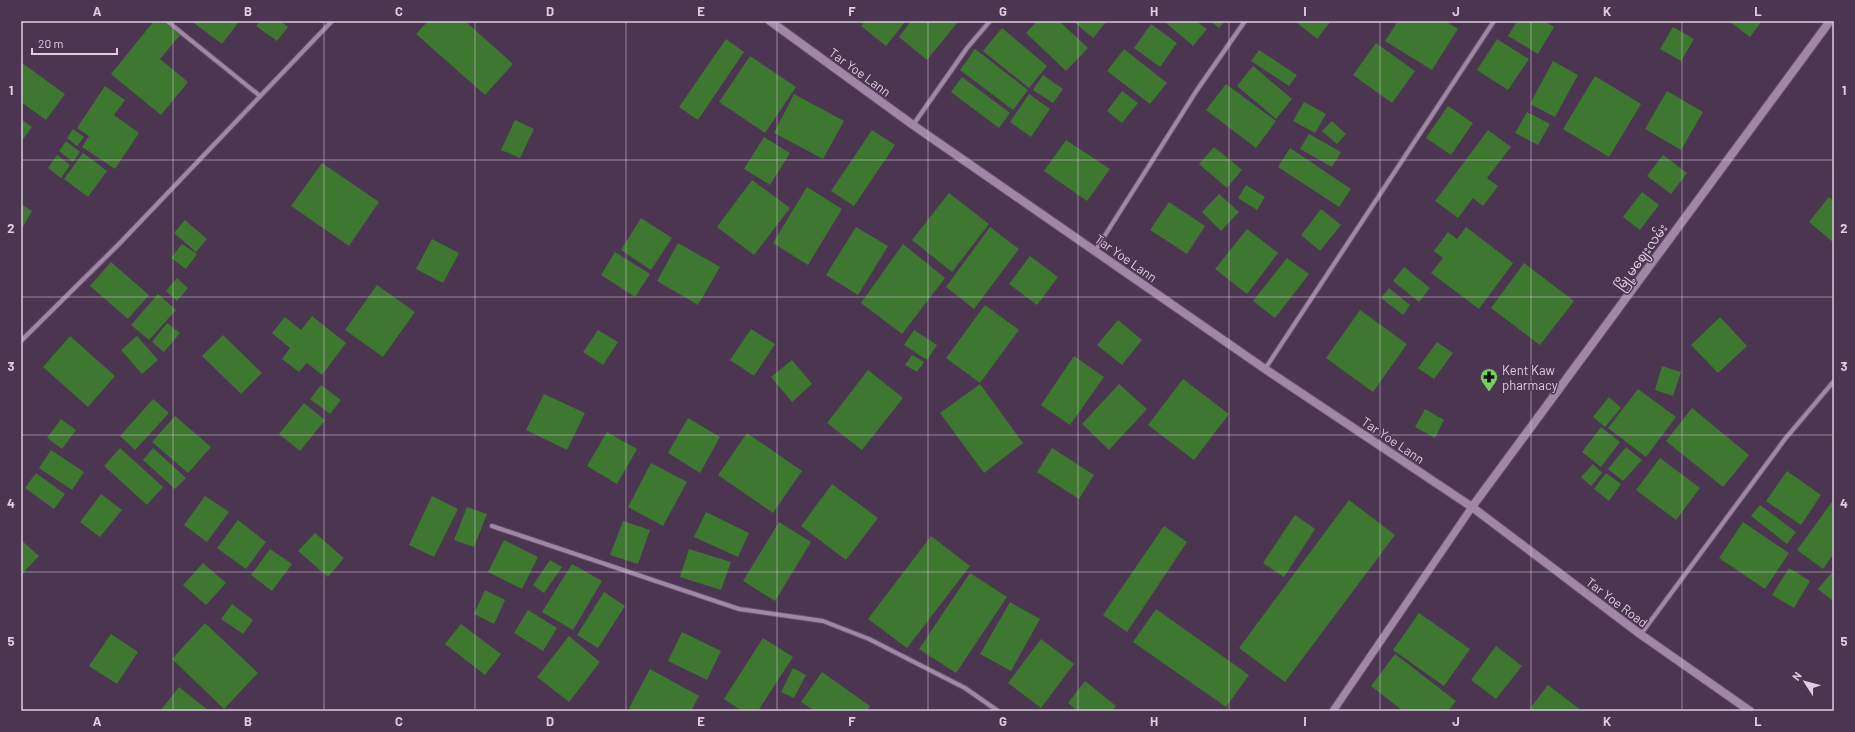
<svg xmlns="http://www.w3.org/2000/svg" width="1855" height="732" font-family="Barlow,'Noto Sans Myanmar',sans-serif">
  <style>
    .building { fill: #3d7730 }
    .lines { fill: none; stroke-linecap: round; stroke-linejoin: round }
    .minor-casing { stroke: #655169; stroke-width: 6 }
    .tertiary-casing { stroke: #655169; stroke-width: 9 }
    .secondary-casing { stroke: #655169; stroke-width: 10 }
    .minor { stroke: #a186a7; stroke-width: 4 }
    .tertiary { stroke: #a186a7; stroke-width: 7 }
    .secondary { stroke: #a186a7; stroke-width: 8 }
    .grid { fill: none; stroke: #dccee0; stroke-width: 1; stroke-opacity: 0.55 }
    .labels { text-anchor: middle; stroke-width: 3; stroke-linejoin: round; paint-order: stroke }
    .street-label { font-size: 13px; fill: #dccee0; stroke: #4c3551 }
    .poi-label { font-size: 13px; fill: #dccee0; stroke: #4c3551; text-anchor: start }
    .neatline { fill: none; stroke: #dccee0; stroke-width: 1.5 }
    .grid-label { font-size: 13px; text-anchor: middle; font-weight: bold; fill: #dccee0 }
  </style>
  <rect width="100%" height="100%" fill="#4c3551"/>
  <g class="building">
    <polygon points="154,21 165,21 181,34 160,59 188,82 161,115 111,74"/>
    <polygon points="191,21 235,21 238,23 222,44"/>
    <polygon points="260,21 280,21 288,27 277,41 256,26"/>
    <polygon points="428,21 465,21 513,64 485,95 416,34"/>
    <polygon points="865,21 906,21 886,46 861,26"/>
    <polygon points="911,21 955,21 957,23 927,60 899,37"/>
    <polygon points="1037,21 1059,21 1088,48 1066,71 1026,33"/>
    <polygon points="1073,21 1107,21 1093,38"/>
    <polygon points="1164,21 1196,21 1207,29 1193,46"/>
    <polygon points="1210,21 1225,21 1219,28"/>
    <polygon points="1297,21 1331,21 1317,39 1296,22"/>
    <polygon points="1398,21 1445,21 1458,29 1432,70 1385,41"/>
    <polygon points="1517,21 1544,21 1554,27 1538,54 1508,36"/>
    <polygon points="1729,21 1762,21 1750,37"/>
    <polygon points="1151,24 1177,43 1160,67 1134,48"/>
    <polygon points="1673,27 1694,39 1681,61 1660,49"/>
    <polygon points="1002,28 1047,66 1029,88 983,51"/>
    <polygon points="726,39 744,52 698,120 679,107"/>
    <polygon points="1497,39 1529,59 1508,90 1477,70"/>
    <polygon points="1376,43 1415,71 1392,103 1353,75"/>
    <polygon points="975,49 1028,90 1013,110 960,70"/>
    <polygon points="1124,49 1167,83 1150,104 1107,71"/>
    <polygon points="1259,50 1297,75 1289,86 1251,61"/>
    <polygon points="750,56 796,87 765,133 719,102"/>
    <polygon points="1553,61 1578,75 1555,117 1530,104"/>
    <polygon points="22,63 65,94 46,120 21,102"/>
    <polygon points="1253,66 1292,99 1276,119 1237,86"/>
    <polygon points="1043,75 1063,89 1053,103 1033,90"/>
    <polygon points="1595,76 1641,104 1609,157 1563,129"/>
    <polygon points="962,77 1010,113 999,128 951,92"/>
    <polygon points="1226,84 1276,121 1256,148 1206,110"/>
    <polygon points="105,86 125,100 114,115 139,133 115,169 82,147 89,136 77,128"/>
    <polygon points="1122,91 1138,103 1122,123 1107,111"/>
    <polygon points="1667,91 1703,112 1681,150 1645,129"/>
    <polygon points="794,94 844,121 823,159 774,133"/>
    <polygon points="1029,94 1050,109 1031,137 1010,122"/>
    <polygon points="1304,102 1326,114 1315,133 1293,121"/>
    <polygon points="1448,106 1473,123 1451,155 1426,138"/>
    <polygon points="1527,112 1550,124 1538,145 1515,133"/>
    <polygon points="21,119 32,127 21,142"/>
    <polygon points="515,120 534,129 520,158 501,150"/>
    <polygon points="1332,121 1346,134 1337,144 1322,131"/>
    <polygon points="73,129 84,137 77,146 67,138"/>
    <polygon points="872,130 895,145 854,206 831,191"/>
    <polygon points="1488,130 1511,147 1487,178 1498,186 1483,206 1473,198 1458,218 1435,201"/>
    <polygon points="1309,134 1341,152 1332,167 1300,149"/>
    <polygon points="764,137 790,153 770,185 744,169"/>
    <polygon points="1066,140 1110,169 1087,201 1044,171"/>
    <polygon points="66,141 80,152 73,162 59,151"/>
    <polygon points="1214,147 1242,170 1227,188 1199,164"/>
    <polygon points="1290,148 1351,189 1339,207 1278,167"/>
    <polygon points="83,153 107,171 88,197 64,179"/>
    <polygon points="57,155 70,165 61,178 48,168"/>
    <polygon points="1663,155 1687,173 1671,194 1647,176"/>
    <polygon points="322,163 379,202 349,246 291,206"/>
    <polygon points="752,180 790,208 754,255 717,227"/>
    <polygon points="1246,185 1265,197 1257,210 1238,198"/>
    <polygon points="807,187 842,209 808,265 773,243"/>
    <polygon points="1642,192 1659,205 1640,230 1623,217"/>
    <polygon points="949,193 989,224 952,272 912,240"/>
    <polygon points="1219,194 1239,212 1221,231 1202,212"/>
    <polygon points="1829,197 1834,201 1834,243 1809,222"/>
    <polygon points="1169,202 1205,226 1187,254 1150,230"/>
    <polygon points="21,204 32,211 21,230"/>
    <polygon points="1321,209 1341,225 1320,251 1301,235"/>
    <polygon points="641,218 672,238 651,270 621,250"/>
    <polygon points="185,220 207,239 196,252 174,233"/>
    <polygon points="856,227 888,246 858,295 826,275"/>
    <polygon points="990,227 1019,249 974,309 946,287"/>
    <polygon points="1466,227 1513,263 1479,309 1431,273 1443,258 1434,251 1448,232 1457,239"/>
    <polygon points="1247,229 1278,253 1247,294 1215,269"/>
    <polygon points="432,239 459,253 443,283 416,269"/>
    <polygon points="678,243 720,267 698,305 657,281"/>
    <polygon points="182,244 197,254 186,269 171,258"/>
    <polygon points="903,244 945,278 902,334 861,303"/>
    <polygon points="615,252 650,274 635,297 601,275"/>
    <polygon points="1030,256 1058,277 1037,305 1009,284"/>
    <polygon points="1287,258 1309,274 1275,318 1253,301"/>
    <polygon points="111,262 149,295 128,319 90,286"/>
    <polygon points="1524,263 1574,301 1540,345 1491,308"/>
    <polygon points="1404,267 1430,288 1419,302 1393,281"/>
    <polygon points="177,278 188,288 177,301 166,291"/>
    <polygon points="377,285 415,312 383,357 345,330"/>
    <polygon points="1389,288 1410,305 1403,315 1381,298"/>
    <polygon points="158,294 176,310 149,340 131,325"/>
    <polygon points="985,305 1019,330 980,383 946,358"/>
    <polygon points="1360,310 1407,344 1373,392 1326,358"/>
    <polygon points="312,316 346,343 322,375 307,363 299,372 282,359 290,348 272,333 285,317 301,330"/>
    <polygon points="1720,317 1747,346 1718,373 1691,345"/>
    <polygon points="1118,320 1142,340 1122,365 1097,345"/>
    <polygon points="167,323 180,333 164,352 152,342"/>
    <polygon points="751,329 775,344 754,376 730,360"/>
    <polygon points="598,330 618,342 603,365 583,352"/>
    <polygon points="914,330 937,345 927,360 904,345"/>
    <polygon points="223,335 262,373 241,394 202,356"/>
    <polygon points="70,336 115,376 88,407 43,367"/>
    <polygon points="137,336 158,360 142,374 121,350"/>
    <polygon points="1437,342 1453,353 1434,379 1418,368"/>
    <polygon points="912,355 924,362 917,372 905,365"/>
    <polygon points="1074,356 1104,377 1070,425 1041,405"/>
    <polygon points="792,360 812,384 792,402 771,377"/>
    <polygon points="1662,366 1681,372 1673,396 1655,390"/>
    <polygon points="868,370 903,398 862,450 827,423"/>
    <polygon points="1183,379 1229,414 1194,460 1148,425"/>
    <polygon points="980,384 1023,443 984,473 940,413"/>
    <polygon points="1119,384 1147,409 1109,450 1082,424"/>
    <polygon points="321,385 341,400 330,414 310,399"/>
    <polygon points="1638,389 1676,417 1646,457 1608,428"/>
    <polygon points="544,394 585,413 567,450 526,430"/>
    <polygon points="1609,397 1621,408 1605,427 1593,417"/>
    <polygon points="153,399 169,413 135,450 120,436"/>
    <polygon points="304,403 325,420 300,451 279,434"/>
    <polygon points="1692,408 1749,455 1723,487 1666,441"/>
    <polygon points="1425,409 1444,420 1435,438 1415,427"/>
    <polygon points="175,416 211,447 188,473 152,442"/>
    <polygon points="688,418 720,437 700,473 668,453"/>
    <polygon points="61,419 76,430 62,449 47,438"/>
    <polygon points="1601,427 1620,442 1601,467 1582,452"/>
    <polygon points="607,432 637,449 617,484 587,466"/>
    <polygon points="747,433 802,471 773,513 718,475"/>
    <polygon points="1626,447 1642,460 1623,481 1608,469"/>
    <polygon points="120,448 163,487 147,505 104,466"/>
    <polygon points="153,448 186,478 175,489 143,460"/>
    <polygon points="1052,448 1094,475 1079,499 1037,472"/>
    <polygon points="51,450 84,472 72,490 39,468"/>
    <polygon points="1660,458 1700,488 1676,520 1636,490"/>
    <polygon points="651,463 687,482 663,526 628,507"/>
    <polygon points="1593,464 1602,473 1591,486 1581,477"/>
    <polygon points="1787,471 1821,495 1801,525 1766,501"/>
    <polygon points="36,473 65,494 54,509 25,488"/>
    <polygon points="1606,473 1621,484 1609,501 1594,489"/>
    <polygon points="832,484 878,518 846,560 801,526"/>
    <polygon points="101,494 122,510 100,537 80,522"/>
    <polygon points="205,496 229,512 207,542 184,525"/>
    <polygon points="432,496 458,509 434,557 409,545"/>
    <polygon points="1834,499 1834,553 1823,569 1797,550"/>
    <polygon points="1349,500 1395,535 1285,682 1239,648"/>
    <polygon points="1760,505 1796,532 1787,544 1751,516"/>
    <polygon points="467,507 487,514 474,547 454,540"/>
    <polygon points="706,512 749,533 738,557 694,537"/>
    <polygon points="1295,515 1315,529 1284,577 1263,563"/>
    <polygon points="238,520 266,542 246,569 217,548"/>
    <polygon points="623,521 650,530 638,564 610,555"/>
    <polygon points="779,522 811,542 775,601 743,581"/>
    <polygon points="1743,522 1789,553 1765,589 1719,558"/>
    <polygon points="1164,526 1187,542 1127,632 1103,615"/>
    <polygon points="315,533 344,558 328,577 298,551"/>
    <polygon points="931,536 970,566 907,648 868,619"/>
    <polygon points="21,540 39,556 21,575"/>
    <polygon points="504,540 538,557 522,589 488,572"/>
    <polygon points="270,549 292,564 272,591 251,575"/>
    <polygon points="689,549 731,562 721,590 680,577"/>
    <polygon points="550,560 562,567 544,593 533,585"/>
    <polygon points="203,563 226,583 206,605 183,585"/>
    <polygon points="572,564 602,581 573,630 542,612"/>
    <polygon points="1789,568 1810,581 1794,608 1772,595"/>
    <polygon points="1834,570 1834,602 1818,589"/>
    <polygon points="970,573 1007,597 956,673 919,649"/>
    <polygon points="485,590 505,600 494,624 474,614"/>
    <polygon points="604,592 625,606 598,648 577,635"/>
    <polygon points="1010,602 1040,619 1011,671 980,654"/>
    <polygon points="232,604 253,620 243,634 221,619"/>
    <polygon points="1156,609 1249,675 1226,707 1133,642"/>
    <polygon points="528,610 557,628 543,651 514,633"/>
    <polygon points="1419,613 1470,649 1444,686 1393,650"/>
    <polygon points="205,623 258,673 224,709 172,659"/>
    <polygon points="461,624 501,654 485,675 445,644"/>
    <polygon points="682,632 721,651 707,680 668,661"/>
    <polygon points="111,634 138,652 117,684 89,666"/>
    <polygon points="569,636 600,662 569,702 537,677"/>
    <polygon points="763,638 793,657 758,711 742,711 724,699"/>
    <polygon points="1041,639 1074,664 1041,708 1008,683"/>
    <polygon points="1496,646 1522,666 1496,699 1471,680"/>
    <polygon points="1395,654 1456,701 1448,711 1403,711 1371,686"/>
    <polygon points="793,668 806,675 794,698 781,692"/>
    <polygon points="650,669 699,696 691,711 635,711 629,708"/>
    <polygon points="822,672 870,706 867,711 815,711 801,702"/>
    <polygon points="1085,681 1116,706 1112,711 1078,711 1068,703"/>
    <polygon points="1548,685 1582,711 1528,711"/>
    <polygon points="179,687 209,711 160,711"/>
  </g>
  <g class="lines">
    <g class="minor-casing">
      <g id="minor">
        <polyline points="167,21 260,96"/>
        <polyline points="913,125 967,48 990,21"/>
        <polyline points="1095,251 1197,90 1245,21"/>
        <polyline points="21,341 120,243 332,21"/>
        <polyline points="1265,369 1494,21"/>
        <polyline points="492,526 739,609 823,621 869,639 965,688 998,711"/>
        <polyline points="1641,634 1785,439 1834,381"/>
      </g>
    </g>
    <g class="tertiary-casing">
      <polyline id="tertiary" points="1333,711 1472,507"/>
    </g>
    <g class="secondary-casing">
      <g id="secondary">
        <polyline points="770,21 913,125 1265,369 1472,507 1640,634 1750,711"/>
        <polyline points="1472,507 1830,21"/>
      </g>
    </g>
    <use href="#minor" class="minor"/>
    <use href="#tertiary" class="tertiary"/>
    <use href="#secondary" class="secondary"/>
  </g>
  <path class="grid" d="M173,21V711M324,21V711M475,21V711M626,21V711M777,21V711M928,21V711M1078,21V711M1229,21V711M1380,21V711M1531,21V711M1682,21V711M21,160H1834M21,297H1834M21,435H1834M21,572H1834"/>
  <defs>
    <g id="pharmacy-pin" transform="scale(0.9)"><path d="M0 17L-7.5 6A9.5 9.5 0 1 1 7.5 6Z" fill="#72d25d" stroke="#4c3551"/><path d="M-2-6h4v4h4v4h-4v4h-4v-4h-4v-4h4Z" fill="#111"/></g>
  </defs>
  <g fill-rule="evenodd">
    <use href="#pharmacy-pin" x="1489" y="377"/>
  </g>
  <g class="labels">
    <g class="street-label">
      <text transform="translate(860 72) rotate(36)" y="5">Tar Yoe Lann</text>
      <text transform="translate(1641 257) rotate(-54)" y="5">မြို့မဈေးလမ်း</text>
      <text transform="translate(1126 258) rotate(35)" y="5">Tar Yoe Lann</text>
      <text transform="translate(1393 440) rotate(34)" y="5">Tar Yoe Lann</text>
      <text transform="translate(1617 602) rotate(37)" y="5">Tar Yoe Road</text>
    </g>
    <g class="poi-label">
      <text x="1502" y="375">Kent Kaw<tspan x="1502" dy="15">pharmacy</tspan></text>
    </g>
  </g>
  <rect width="1855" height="732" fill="none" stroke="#4c3551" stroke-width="44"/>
  <g transform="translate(1805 682) rotate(306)" stroke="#4c3551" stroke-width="3" paint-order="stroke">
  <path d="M0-3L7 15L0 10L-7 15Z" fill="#dccee0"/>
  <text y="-6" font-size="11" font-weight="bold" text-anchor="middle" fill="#dccee0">N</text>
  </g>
  <path d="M32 48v6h85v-6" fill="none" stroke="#dccee0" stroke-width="2"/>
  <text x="38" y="48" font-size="12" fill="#dccee0" stroke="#4c3551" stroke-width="3" paint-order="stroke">20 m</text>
  <rect x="22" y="22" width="1811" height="688" class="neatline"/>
  <g class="grid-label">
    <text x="97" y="16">A</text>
    <text x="248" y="16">B</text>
    <text x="399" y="16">C</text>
    <text x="550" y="16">D</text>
    <text x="701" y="16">E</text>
    <text x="852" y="16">F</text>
    <text x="1003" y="16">G</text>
    <text x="1154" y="16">H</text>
    <text x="1305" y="16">I</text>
    <text x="1456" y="16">J</text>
    <text x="1607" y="16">K</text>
    <text x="1758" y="16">L</text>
    <text x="11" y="95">1</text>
    <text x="1844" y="95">1</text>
    <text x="11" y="233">2</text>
    <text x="1844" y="233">2</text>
    <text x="11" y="371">3</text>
    <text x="1844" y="371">3</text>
    <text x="11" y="508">4</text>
    <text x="1844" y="508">4</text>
    <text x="11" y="646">5</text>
    <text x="1844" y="646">5</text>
    <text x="97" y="726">A</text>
    <text x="248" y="726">B</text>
    <text x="399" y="726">C</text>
    <text x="550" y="726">D</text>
    <text x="701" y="726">E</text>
    <text x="852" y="726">F</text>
    <text x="1003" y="726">G</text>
    <text x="1154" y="726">H</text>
    <text x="1305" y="726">I</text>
    <text x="1456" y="726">J</text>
    <text x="1607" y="726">K</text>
    <text x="1758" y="726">L</text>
  </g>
</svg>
